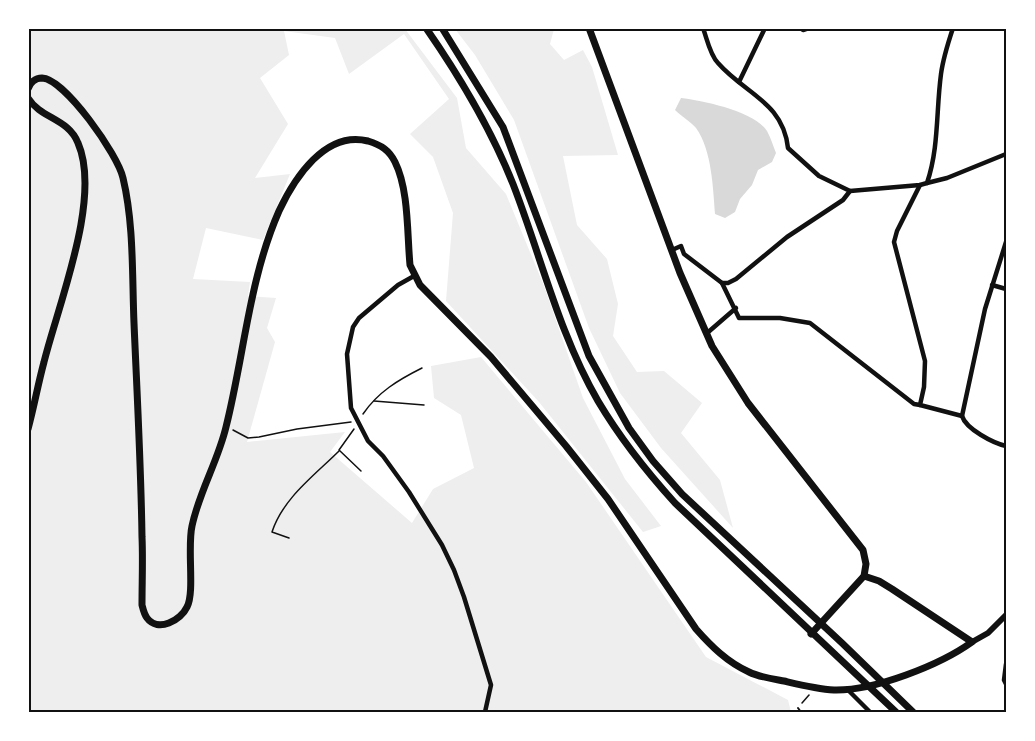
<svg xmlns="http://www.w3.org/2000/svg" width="1035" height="741" font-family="'Alegreya Sans',sans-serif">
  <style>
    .green { fill: #eee }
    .water { fill: #d9d9d9 }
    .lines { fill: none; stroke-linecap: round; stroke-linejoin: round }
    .path { stroke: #111; stroke-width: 1.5 }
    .service { stroke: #111; stroke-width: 2 }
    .minor { stroke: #111; stroke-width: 4.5 }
    .tertiary { stroke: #111; stroke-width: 6 }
    .secondary { stroke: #111; stroke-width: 7 }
    .neatline { fill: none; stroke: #111; stroke-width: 2 }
  </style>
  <rect width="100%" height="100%" fill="#fff"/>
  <g class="green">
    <polygon points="28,29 405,29 457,98 466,148 506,194 544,286 583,398 625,479 661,526 643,532 539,402 446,301 453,213 433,157 410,134 449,99 404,34 349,74 335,38 284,31 289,55 260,78 288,124 255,178 290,174 263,240 206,228 193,279 250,282 248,296 276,298 267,328 275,342 247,442 345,432 330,452 412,523 433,489 474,468 461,415 434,398 431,366 481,357 586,482 706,657 788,700 791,712 29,712"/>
    <polygon points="455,29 554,29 550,44 564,60 583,50 592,67 618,155 563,156 577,225 607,259 618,304 613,336 637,372 664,371 702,403 681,433 720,480 733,528 661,448 620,393 589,328 514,120 475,55"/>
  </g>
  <path class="water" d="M681,98C704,101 754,111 767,131C771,138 773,146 776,153L772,162L758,170L752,185L740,199L735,212L725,218L715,214C713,189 712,150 696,128C691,122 681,116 675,110Z"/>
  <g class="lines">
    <g class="path">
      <polyline points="374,401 424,405"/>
      <path d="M363,414C378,392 398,380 422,368"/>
      <polyline points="354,429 339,450 361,471"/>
      <polyline points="233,430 248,438 259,437 297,429 351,422"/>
      <path d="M289,538L272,532C283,498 315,475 339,451"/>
      <polyline points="802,703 809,695"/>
    </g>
    <polyline class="service" points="798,708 801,712"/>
    <g class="minor">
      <polyline points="800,28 803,30 809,28"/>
      <polyline points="739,82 765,28"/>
      <polyline points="927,183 947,178 1006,154"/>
      <path d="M920,185L897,231L894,242L925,361L924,387L920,405L962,416C966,429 993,443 1006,446"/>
      <path d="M850,191L920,185L927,183C939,148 936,111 941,74C943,59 948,43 953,28"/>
      <path d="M672,250L681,246L684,254L722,283H728L736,279L787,237L843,200L850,191L819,176L788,148C783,102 745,94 718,63C710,55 707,39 703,28"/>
      <polyline points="414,276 398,285 359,318 353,327 347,354 351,408 368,441 383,456 409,492 442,545 454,570 464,597 491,685 485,712"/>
      <polyline points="722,283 739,318 780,318 810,323 914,404 920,405"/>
      <polyline points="992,285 1006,289"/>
      <polyline points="706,334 736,308"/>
      <polyline points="962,416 985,309 1006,242"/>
      <polyline points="1006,664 1004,680 1006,684"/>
      <polyline points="847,689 870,712"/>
    </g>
    <polyline class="tertiary" points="972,642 988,633 1006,615"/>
    <g class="secondary">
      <path d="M426,28C460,77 491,129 513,184C541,256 559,334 598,401C620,438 646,471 675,503L896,712"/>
      <polyline points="442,28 503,127 589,356 629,428 653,461 682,494 842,643 913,712"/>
      <polyline points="589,28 680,273 712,346 748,403 863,550 866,564 864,576 811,634"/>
      <path d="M28,89C30,83 35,78 42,78C65,79 118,155 123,178C134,224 132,275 134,323C137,394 141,465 142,537C143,559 142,582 142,605C143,609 144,614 147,618C158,633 181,620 187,607C195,592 187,548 192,526C199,492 218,461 226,427C244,356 249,279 279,211C294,179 325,130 368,141C381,145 389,150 395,162C409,190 407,234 410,265L420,285L491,357L566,446L608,499L696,629C711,646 727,662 749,672C759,677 773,679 784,681C801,685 817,689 834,690C874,691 940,665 972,642L892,589L879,581L864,576"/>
      <path d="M28,98C41,119 68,118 78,143C102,198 58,305 44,362C38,384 34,407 28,429"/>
    </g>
  </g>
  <rect width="1035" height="741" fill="none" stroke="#ffffff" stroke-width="60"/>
  <rect x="30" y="30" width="975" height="681" class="neatline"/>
</svg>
